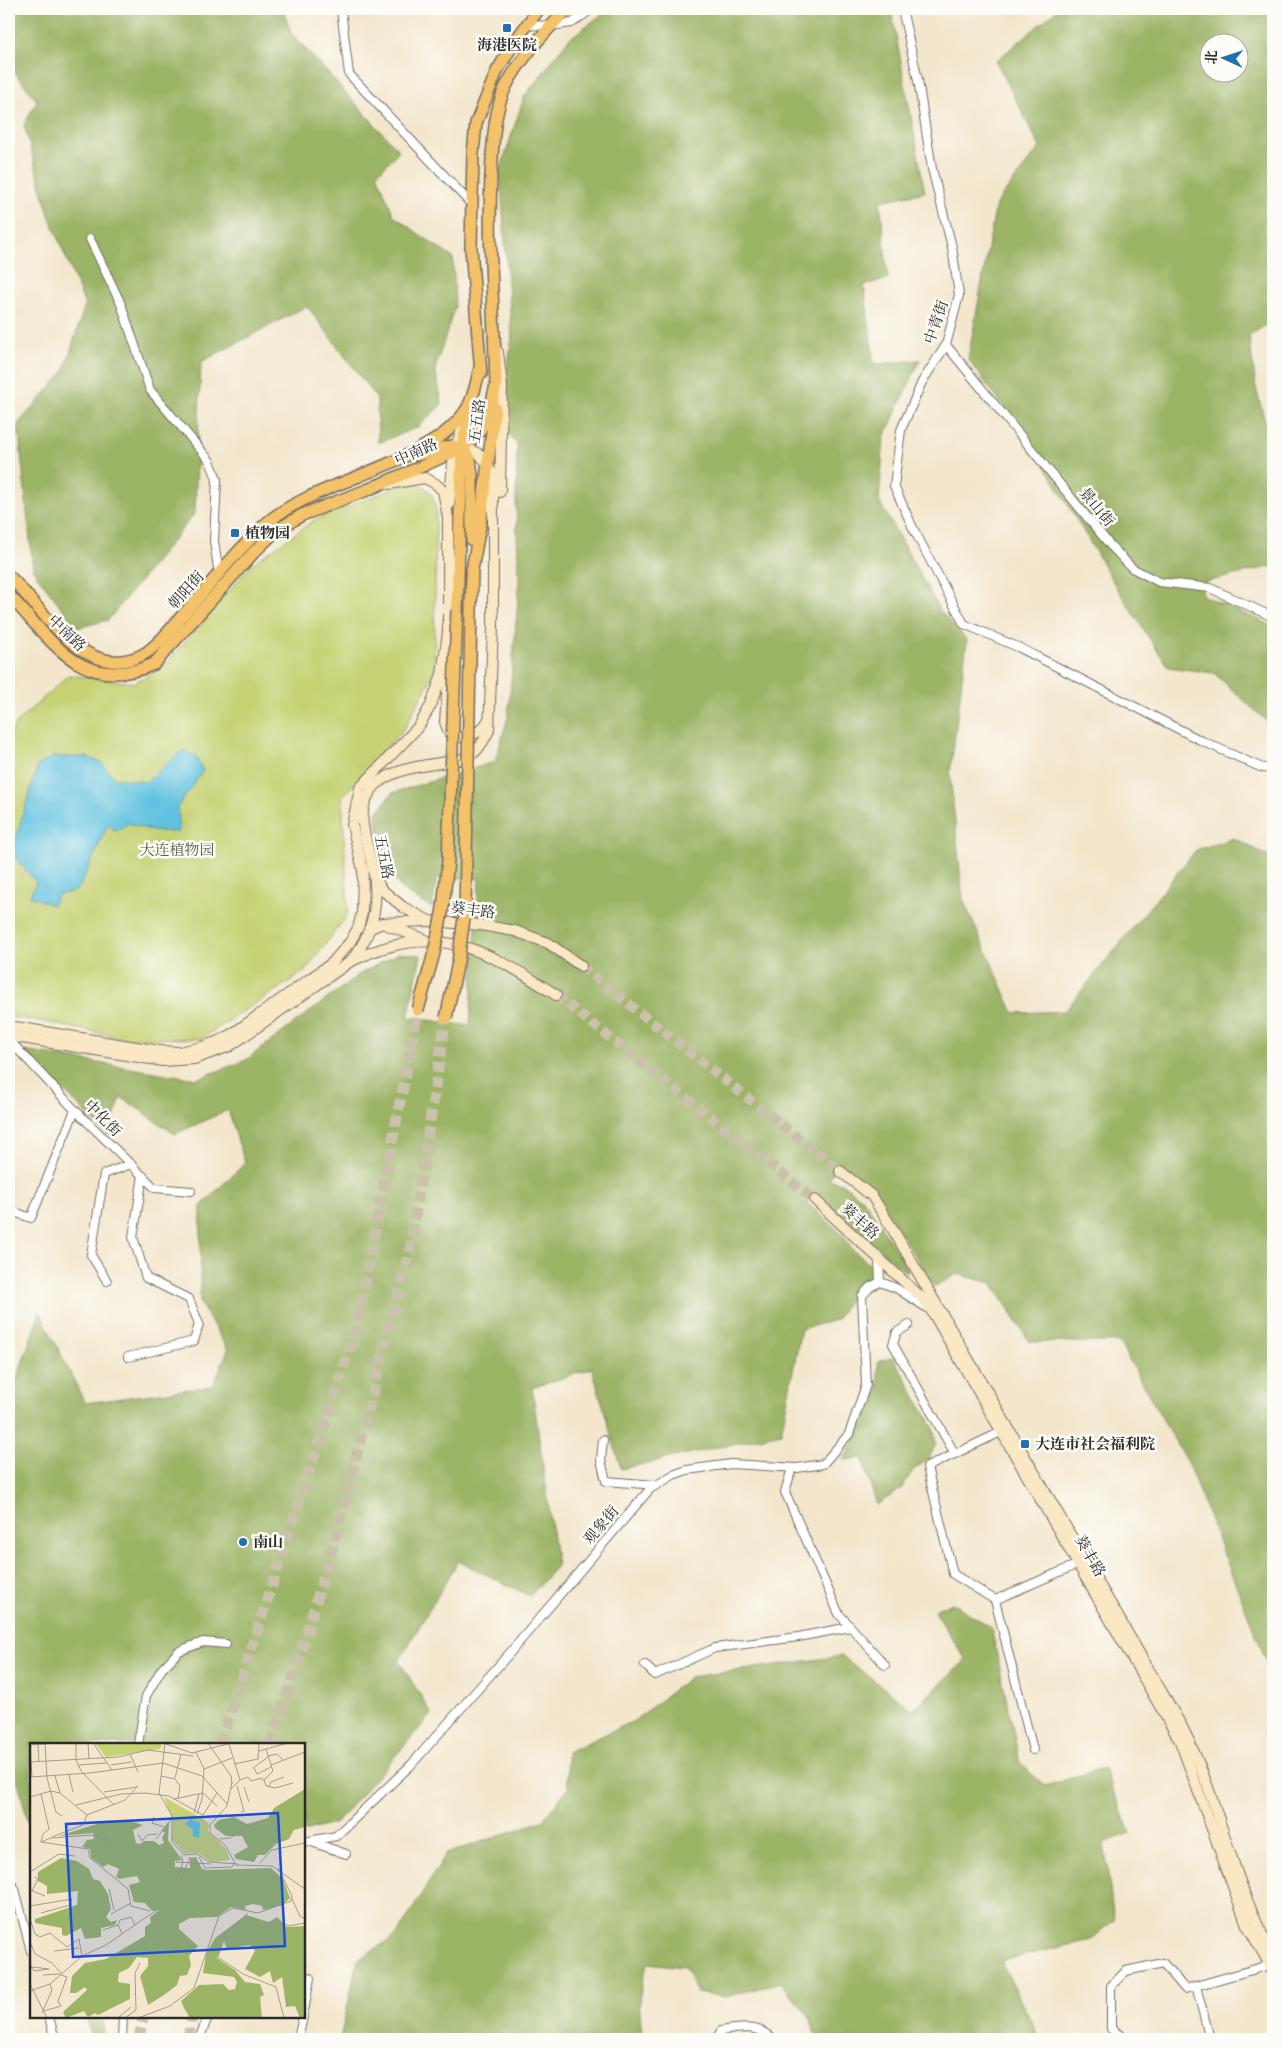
<svg xmlns="http://www.w3.org/2000/svg" width="1282" height="2048" font-family="'Sorts Mill Goudy','Noto Serif SC',serif">
  <style>
    .green { fill: #c6d274; stroke: #787e50 }
    .forest { fill: #9cb466; stroke: #647048; fill-rule: evenodd }
    .water { fill: #61c2e0; stroke: #467686 }
    .lines { fill: none; stroke-linecap: round; stroke-linejoin: round }
    .secondary-tunnel { stroke: #cbc1ac; stroke-width: 10; stroke-dasharray: 10 5; stroke-linecap: butt }
    .primary-tunnel { stroke: #cbc1ac; stroke-width: 11; stroke-dasharray: 11 5.5; stroke-linecap: butt }
    .street-casing { stroke: #716c63; stroke-width: 10 }
    .secondary-casing { stroke: #716c63; stroke-width: 12 }
    .primary-casing { stroke: #716c63; stroke-width: 14 }
    .street { stroke: #fff; stroke-width: 8 }
    .secondary { stroke: #fae7c3; stroke-width: 10 }
    .primary { stroke: #f3c26a; stroke-width: 11 }
    .primary-bridge-casing { stroke: #716c63; stroke-width: 14; stroke-linecap: butt }
    .primary-bridge { stroke: #f3c26a; stroke-width: 11 }
    .poi-dot { fill: #1f6fb2; stroke: #fdfcf7; stroke-width: 2 }
    .labels { text-anchor: middle; stroke-width: 5; stroke-linejoin: round; paint-order: stroke }
    .poi-label { font-size: 15px; font-weight: bold; fill: #2b2b2b; stroke: #fdfcf7; text-anchor: start }
    .street-label { font-size: 15px; fill: #2b2b2b; stroke: #fdfcf7 }
    .park-label { font-size: 15px; fill: #5a5d41; stroke: #fdfcf7 }
    .inset-road { fill: none; stroke: #a39b8c; stroke-width: 1 }
    .view { fill: #1d4ed8; fill-opacity: 0.15; stroke: #1d4ed8; stroke-width: 2.5 }
    .inset-edge { fill: none; stroke: #2b2b2b; stroke-width: 2.5 }
  </style>
  <rect width="100%" height="100%" fill="#fdfcf7"/>
  <filter id="ink" filterUnits="userSpaceOnUse"><feTurbulence type="fractalNoise" baseFrequency=".02" numOctaves="2"/><feDisplacementMap in="SourceGraphic" scale="10" xChannelSelector="R" yChannelSelector="G"/><feConvolveMatrix kernelMatrix="1 2 1 2 8 2 1 2 1" color-interpolation-filters="sRGB"/></filter>
  <filter id="wash" filterUnits="userSpaceOnUse"><feTurbulence type="fractalNoise" baseFrequency=".0096" numOctaves="4" result="noise"/><feDisplacementMap in="SourceGraphic" scale="20" xChannelSelector="R" yChannelSelector="G"/><feGaussianBlur stdDeviation="1.12" result="paint"/><feColorMatrix in="noise" values="0 0 0 0 0 0 0 0 0 0 0 0 0 0 0 0 0 1.4 0 .05"/><feComposite in="paint" operator="in"/></filter>
  <g filter="url(#wash)">
    <rect width="100%" height="100%" fill="#f3e6cc"/>
    <path class="green" d="M413,483C430,487 434,495 436,512L434,673L405,727L342,797L348,914L305,971L201,1039L124,1038L35,1020L9,1017V738L16,723L69,675L134,683L164,666L252,564L316,519L402,485Z"/>
    <g class="forest">
      <polygon points="9,9 283,9 291,33 399,151 377,174 394,216 453,258 455,306 435,369 442,404 418,427 378,443 377,399 307,306 201,362 195,513 108,620 77,628 33,570 18,424 64,372 85,305 49,215 24,125 37,101 14,71 9,69"/>
      <path d="M609,9H891L925,192L880,201L888,279L864,285L874,364L920,360L884,438L879,501L940,611L967,640L950,774L963,900L1014,1013L1065,1011L1196,850L1234,838L1273,859V1678L1188,1464L1119,1342H1030L992,1283L957,1274L935,1287L876,1195L838,1165L829,1178L837,1183L840,1182L864,1200L908,1269L907,1273L816,1194L807,1203L842,1234L853,1250L875,1269L869,1282H861L836,1320L801,1329L781,1433L621,1469L592,1368L532,1388L557,1566L530,1596L458,1561L399,1661L432,1714L336,1823L304,1832V1744H31V1833L9,1747V1401L40,1312L85,1403L213,1386L228,1350L200,1303L201,1206L245,1163L228,1110L175,1134L121,1097L108,1136L25,1051L197,1079L246,1060L360,974L399,953L421,955L408,1017L470,1026L479,878H437L432,908C423,902 413,898 405,891C384,873 380,840 376,815L392,793L495,762L508,717L519,588L516,505L517,444L499,424L512,338L500,171L524,97L569,39Z"/>
      <path d="M1058,9H1273V320L1249,336L1256,388L1273,452V566L1201,583L1203,596L1273,626V727L1214,673L1168,667L1117,588L1035,449L968,359L996,204L1040,147L996,61ZM1210,42H1240V72H1210Z"/>
      <polygon points="893,1357 933,1427 936,1443 929,1459 913,1470 902,1488 877,1505 862,1458 843,1460 861,1430 878,1390 878,1362"/>
      <polygon points="952,1603 991,1627 1020,1763 1045,1786 1104,1768 1130,1833 1104,1843 1114,1920 1091,1940 1001,1961 1040,2039 816,2039 811,2019 781,1982 725,1997 697,1993 685,1967 647,1963 639,1999 642,2039 340,2039 358,1960 397,1935 446,1854 542,1821 568,1788 567,1752 634,1721 690,1677 842,1656 913,1710 966,1660 934,1610"/>
      <polygon points="87,2017 103,2017 104,2039 91,2039"/>
    </g>
    <polygon class="water" points="183,750 196,757 203,771 178,806 179,832 153,831 128,823 117,831 108,825 79,888 69,893 58,894 52,905 30,896 36,882 11,853 38,765 53,757 87,757 102,763 114,778 146,782"/>
  </g>
  <g filter="url(#ink)">
    <g class="lines">
      <g class="secondary-tunnel">
        <polyline points="581,966 840,1171"/>
        <polyline points="556,995 815,1200"/>
      </g>
      <g class="primary-tunnel">
        <polyline points="220,1744 356,1329 418,1010"/>
        <polyline points="270,1744 289,1692 332,1549 410,1249 446,1018"/>
        <polyline points="139,2039 143,2017"/>
        <polyline points="188,2039 192,2017"/>
      </g>
      <g class="street-casing">
        <g id="street">
          <polyline points="341,9 349,74 472,205"/>
          <polyline points="902,9 918,80 932,169 952,247 959,295 946,345 922,382 901,430 894,486 913,528 964,624 1020,648 1202,741 1260,767 1273,770"/>
          <polyline points="527,25 551,26 572,23 592,9"/>
          <polyline points="90,239 121,304 150,390 210,461 217,479 214,541 219,575"/>
          <polyline points="946,345 1110,545 1132,568 1159,582 1210,588 1273,617"/>
          <polyline points="9,1040 75,1110 155,1188 191,1191"/>
          <polyline points="9,1210 31,1218 75,1110"/>
          <polyline points="879,1258 880,1282 896,1288 927,1308"/>
          <polyline points="107,1281 91,1255 104,1174 131,1164"/>
          <polyline points="909,1325 897,1332 893,1344 955,1454"/>
          <polyline points="128,1357 194,1341 199,1324 189,1299 146,1278 133,1237 143,1176"/>
          <polyline points="1001,1432 927,1467 953,1574 995,1600 1078,1564"/>
          <polyline points="603,1440 601,1460 606,1481 656,1485"/>
          <polyline points="792,1468 785,1492 839,1614 885,1665"/>
          <polyline points="995,1600 1033,1750"/>
          <polyline points="645,1665 655,1675 715,1648 798,1637 850,1627"/>
          <polyline points="138,1744 146,1696 161,1670 179,1651 203,1642 226,1644"/>
          <polyline points="304,1842 336,1836 411,1765 508,1655 650,1489 673,1475 687,1470 731,1464 797,1468 823,1464 849,1434 866,1385 862,1296 870,1287 880,1282"/>
          <polyline points="312,1842 346,1854"/>
          <polyline points="9,1881 15,1889 31,1951"/>
          <polyline points="1196,1986 1210,2039"/>
          <polyline points="304,2011 310,1978"/>
          <polyline points="49,2017 55,2039"/>
          <polyline points="122,2039 123,2017"/>
          <polyline points="199,2039 208,2017"/>
          <polyline points="298,2039 303,2017"/>
          <path d="M716,2039L721,2031C740,2028 758,2024 772,2039"/>
          <polyline points="1126,2039 1111,2029 1111,1986 1126,1971 1163,1963 1185,1989 1273,1964"/>
        </g>
      </g>
      <g class="secondary-casing">
        <g id="secondary">
          <polyline points="498,352 502,386 500,492"/>
          <polyline points="449,505 454,452 464,424"/>
          <path d="M449,665L445,722L449,733C464,743 482,733 489,719"/>
          <polyline points="376,878 381,889 403,907 429,921 481,925 515,931 548,943 581,966"/>
          <polyline points="384,924 424,939"/>
          <polyline points="369,929 382,923 428,921"/>
          <path d="M354,960C435,920 488,950 556,995"/>
          <polyline points="9,1026 160,1051 179,1052 202,1047 219,1041 235,1032 332,963 350,942 358,928 362,913 363,870 352,825 360,788 419,726 431,705 442,674 448,632 448,518 443,491 436,484 425,478 389,484"/>
          <path d="M9,1036L163,1061L194,1059L230,1046L351,961C373,934 380,904 373,869C368,842 354,817 370,792C385,769 421,766 446,762C453,761 465,759 471,755C479,750 485,739 489,730L493,628V476C486,460 480,450 462,448"/>
          <path d="M840,1171L872,1196L895,1233L1181,1725C1220,1799 1231,1881 1273,1955"/>
          <polyline points="815,1200 921,1297 933,1313 1180,1741 1247,1925 1273,1970"/>
        </g>
      </g>
      <g class="primary-casing">
        <g id="primary">
          <polyline points="481,374 471,248 473,154 476,123 497,71 515,41 539,9"/>
          <polyline points="417,455 451,446 462,448 470,459 472,475 472,540"/>
          <path d="M9,576C39,605 75,666 122,661C130,660 140,657 147,652C160,643 171,629 181,617C210,586 236,550 268,522C318,479 436,464 468,407C474,396 477,380 480,368"/>
          <path d="M9,595C53,642 83,695 154,664L254,552L277,530L302,515L367,490L425,465L462,448L473,439L479,432L490,410L496,385C494,315 488,246 491,175C493,146 493,113 506,86C522,56 544,32 568,9"/>
          <polyline points="457,610 462,448 467,425 477,404"/>
          <polyline points="471,612 472,570 480,526 495,408"/>
        </g>
      </g>
      <use href="#street" class="street"/>
      <use href="#secondary" class="secondary"/>
      <use href="#primary" class="primary"/>
      <g class="primary-bridge-casing">
        <g id="primary-bridge">
          <polyline points="418,1010 434,953 443,908 448,860 457,610"/>
          <polyline points="446,1018 458,962 465,911 471,612"/>
        </g>
      </g>
      <use href="#primary-bridge" class="primary-bridge"/>
    </g>
  </g>
  <g class="poi-dot">
    <rect x="502" y="23" width="10" height="10" rx="2.5"/>
    <rect x="230" y="528" width="10" height="10" rx="2.5"/>
    <rect x="1020" y="1439" width="10" height="10" rx="2.5"/>
    <circle cx="243" cy="1542" r="5"/>
  </g>
  <g class="labels">
    <g class="poi-label">
      <text x="507" y="50" text-anchor="middle">海港医院</text>
      <text x="245" y="538">植物园</text>
      <text x="1035" y="1449">大连市社会福利院</text>
      <text x="253" y="1547">南山</text>
    </g>
    <g class="street-label">
      <text transform="translate(936 322) rotate(-71)" y="5">中青街</text>
      <text transform="translate(477 421) rotate(-83)" y="5">五五路</text>
      <text transform="translate(416 452) rotate(-24)" y="5">中南路</text>
      <text transform="translate(1097 507) rotate(50)" y="5">景山街</text>
      <text transform="translate(186 590) rotate(-48)" y="5">朝阳街</text>
      <text transform="translate(67 633) rotate(44)" y="5">中南路</text>
      <text transform="translate(384 857) rotate(79)" y="5">五五路</text>
      <text transform="translate(473 910) rotate(7)" y="5">葵丰路</text>
      <text transform="translate(103 1118) rotate(45)" y="5">中化街</text>
      <text transform="translate(860 1221) rotate(42)" y="5">葵丰路</text>
      <text transform="translate(601 1525) rotate(-50)" y="5">观象街</text>
      <text transform="translate(1090 1556) rotate(60)" y="5">葵丰路</text>
    </g>
    <g class="park-label">
      <text x="177" y="855">大连植物园</text>
    </g>
  </g>
  <g transform="translate(30 1743)">
    <rect width="275" height="275" fill="#f3e6cc"/>
    <path d="M65,0H130L132,2L130,6L76,14ZM134,54L173,76L179,81L178,88L196,106L200,117L181,119L168,110L155,111L142,97L143,79Z" fill="#c6d274"/>
    <path d="M275,46V84L264,87L259,96L246,101L235,112H228L224,119L206,116L204,112L218,104L212,93H196L185,85L184,82L189,77L204,74L217,81L238,75L244,65ZM97,77L113,82L103,87L106,100L110,101L114,98H124L129,102L134,100L132,95L135,89L131,88L139,79L138,97L152,117L145,118V124L160,125V115L166,114L172,126L177,127L241,125L253,136L260,155L253,162L233,167L232,163L223,161L215,163L216,167L201,164L187,174L160,175L149,181V186L168,203L159,213L161,222L157,232L150,233L147,242L134,252L118,262L110,233L118,223V215L107,214L99,225L89,230L88,239L100,241V256L68,272L65,270L58,274L54,268L36,275L33,269L57,247L55,244L46,250H40L42,233L55,220L76,216L115,193V184L121,180L120,174L129,167L122,168L115,160L104,159L99,142L110,139L107,133L89,136L86,134L89,126L78,121L73,124L61,115L60,106L52,104L57,97L64,96L63,90L29,93L73,79ZM31,115L47,118L59,126L63,136L70,138L78,151L81,166L76,174L81,179L87,177L85,182L71,185V194L55,196L51,185L36,193L32,192V185L5,180V176L47,162L48,148L17,151V143L8,138V129ZM216,172L239,179L247,174L257,184L275,183V275H270L265,263L256,264L252,234L243,240L240,228L230,234L215,226L225,208L220,202L197,206L194,198L187,215L205,227L215,239L230,241L234,252L230,254L232,275H160L154,265L151,258L169,242L193,241L199,247L205,246L207,239L204,234L173,230L176,211L185,195Z" fill="#9cb466"/>
    <path d="M160,76L170,80L169,95L163,93V86L155,81Z" fill="#61c2e0"/>
    <path class="inset-road" d="M15,0L17,35L26,69L32,73M46,0V17L51,28L84,62M58,0L59,16M63,0L82,27M133,0L162,10L201,0M135,0L129,50L142,73V99L154,112L167,111L179,119L208,121M178,0L201,33L202,41M199,1L210,37L201,46M0,2L27,0M8,2L9,19M0,3L2,34M236,6L243,28L234,37L236,43L245,45L263,40M229,8L258,0M166,9L174,26L172,56L167,71M100,11L108,29M238,13L247,11L253,17M0,19L88,14L118,7L163,13M204,21L228,16L229,0M49,22L77,20M81,22L101,19M241,22L275,9M223,25L238,14M224,25L227,31L241,24M174,26L202,15M39,32L43,49M131,33L145,36L150,43L148,56M0,34L60,30L133,20L172,33L197,61M145,35L151,11M210,37L218,34L221,38L232,35L233,38M202,39L197,63L180,82V90L195,102L206,122L242,123L275,146M207,43L214,68L211,69M214,44L219,59M238,44L241,39L254,34M74,49L107,44M0,54L21,48L30,50M144,56L173,50L187,63M46,62L91,51L115,50L139,53L173,72L187,50M164,70L169,51M57,72L95,57L108,43M124,74L122,80L134,84M108,91L112,98L117,92L127,91M22,94L53,82L57,72L30,50L25,33M126,96L141,76M190,96L200,95L224,81M11,99L13,91L19,86L11,51M79,103L76,96L61,92L21,95L11,99L58,106L60,115L98,146L101,163L120,168M169,114L175,125L202,124L204,120M146,119L181,121M230,120L242,107L275,100M0,129L29,111L45,113M148,133L153,119L151,112M151,136L160,114M79,146L84,167M0,147L15,153M2,148L8,136L5,134M262,156L270,173L275,176M0,163L42,156L40,162L11,170M218,170L195,191L188,214L213,231L246,244L254,275M81,171L101,160M254,171V180L258,183L275,180M0,176L5,191L10,194L20,190L37,204L49,196L52,213M73,187L88,182M92,190L88,182L90,177L101,174L105,182M0,199L5,211L22,220L32,231M24,208L49,205M0,220L2,226L5,228L19,226L2,224M13,232L30,231M0,241L17,275M0,248L20,241L52,213L76,202L131,164M14,268L31,263L28,258L37,234L31,232M12,270L22,247L20,241M88,275L101,264M95,275L106,267L105,230L110,220M108,275L140,263L164,245L189,173L203,165L228,170L261,158L262,153L248,125"/>
    <path class="view" d="M248,70L255,203L43,214L36,81Z"/>
    <rect width="275" height="275" class="inset-edge"/>
  </g>
  <rect width="1282" height="2048" fill="none" stroke="#fdfcf7" stroke-width="30"/>
  <g transform="translate(1224 58) rotate(273)"><circle r="24" fill="#fdfcf7" stroke="#a9a8a5"/>
  <path d="M0-4L9 19L0 12L-9 19Z" fill="#1f6fb2"/>
  <text y="-8" font-size="14" font-weight="bold" text-anchor="middle" fill="#2b2b2b">北</text>
  </g>
</svg>
